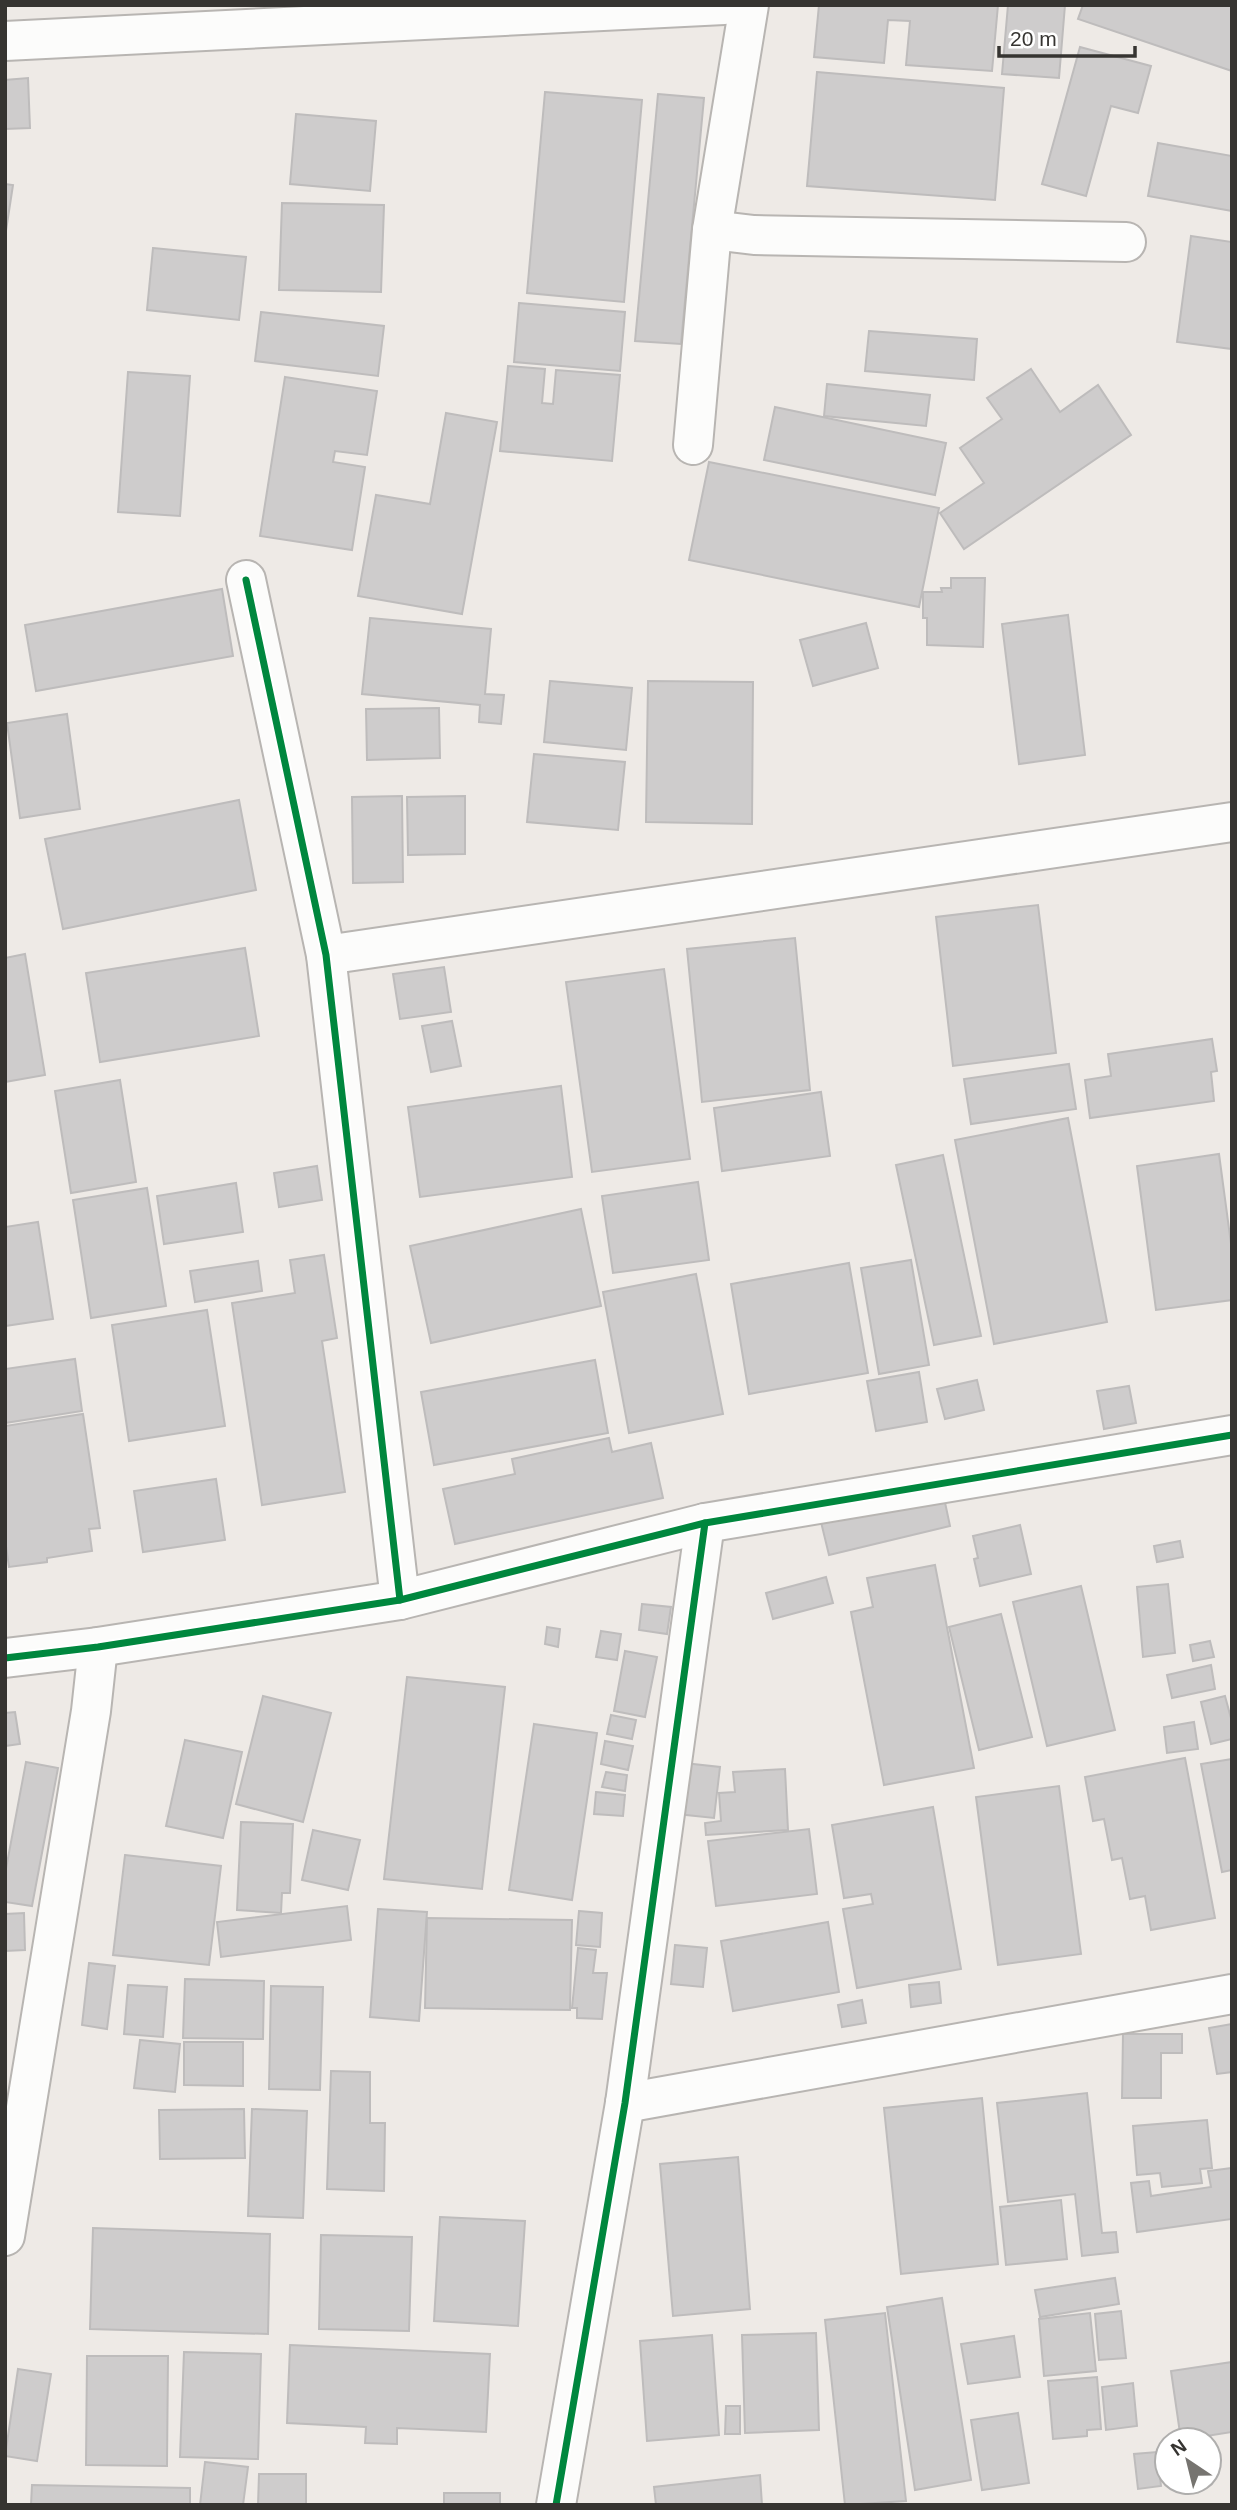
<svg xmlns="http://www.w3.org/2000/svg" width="1237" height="2510" font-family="Arial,sans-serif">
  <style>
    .building { fill: #cecccc; stroke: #bebcbc; stroke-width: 2 }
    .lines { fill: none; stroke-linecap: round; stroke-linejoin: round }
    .minor-casing { stroke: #b8b5b2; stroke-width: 42 }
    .minor { stroke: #fcfcfb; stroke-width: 38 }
    .cycleway-casing { stroke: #fff; stroke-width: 11 }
    .cycleway { stroke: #00873e; stroke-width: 7 }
  </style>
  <rect width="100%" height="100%" fill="#eeeae6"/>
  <g class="building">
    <polygon points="819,5 998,5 992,71 906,65 910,21 888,20 884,63 814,57"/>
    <polygon points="1008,5 1065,5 1059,78 1002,74"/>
    <polygon points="1083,5 1232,5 1232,71 1078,19"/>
    <polygon points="1080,47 1151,66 1138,113 1111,106 1086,196 1042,184"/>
    <polygon points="817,72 1004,88 995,200 807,186"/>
    <polygon points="28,78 30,128 5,129 5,80"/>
    <polygon points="545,92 642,100 624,302 527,293"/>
    <polygon points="658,94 704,98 681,344 635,341"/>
    <polygon points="296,114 376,121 370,191 290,184"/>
    <polygon points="1158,143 1232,156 1232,211 1148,196"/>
    <polygon points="5,184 13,185 5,237"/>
    <polygon points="282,203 384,205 381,292 279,290"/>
    <polygon points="1191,236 1232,242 1232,349 1177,342"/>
    <polygon points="153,248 246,257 239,320 147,310"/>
    <polygon points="519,303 625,312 620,371 514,362"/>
    <polygon points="261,312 384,326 378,376 255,361"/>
    <polygon points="869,331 977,339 974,380 865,371"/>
    <polygon points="508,366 545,369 542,403 553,404 556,370 620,375 612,461 500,451"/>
    <polygon points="1031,369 1060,412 1098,385 1131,435 964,549 940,513 984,483 960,448 1002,419 987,398"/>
    <polygon points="128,372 190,376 180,516 118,512"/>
    <polygon points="285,377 377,391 367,455 335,451 333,462 365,467 352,550 260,536"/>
    <polygon points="827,384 930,395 926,426 824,416"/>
    <polygon points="775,407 946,443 935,495 764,460"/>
    <polygon points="446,413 497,422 462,614 358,596 376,495 430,504"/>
    <polygon points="709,462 939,508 919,607 689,560"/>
    <polygon points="951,578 985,578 983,647 927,645 927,618 923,618 923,592 942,592 941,588 951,588"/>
    <polygon points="222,589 233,656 36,691 25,625"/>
    <polygon points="1068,615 1085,755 1019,764 1002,624"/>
    <polygon points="370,618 491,629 485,694 504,695 501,724 479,722 480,705 362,694"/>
    <polygon points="866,623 878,668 813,686 800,640"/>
    <polygon points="550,681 632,688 626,750 544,742"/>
    <polygon points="648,681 753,682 752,824 646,822"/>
    <polygon points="439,708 440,758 367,760 366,709"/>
    <polygon points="67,714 80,809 20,818 7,723"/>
    <polygon points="534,754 625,762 618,830 527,822"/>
    <polygon points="402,796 403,882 353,883 352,797"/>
    <polygon points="465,796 465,854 408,855 407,797"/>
    <polygon points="239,800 256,890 63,929 45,839"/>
    <polygon points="1038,905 1056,1053 953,1066 936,917"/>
    <polygon points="795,938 810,1090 702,1102 687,949"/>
    <polygon points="245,948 259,1036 100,1062 86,973"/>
    <polygon points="25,954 45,1075 5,1082 5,958"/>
    <polygon points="444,967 451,1012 400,1019 393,974"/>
    <polygon points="664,969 690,1159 592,1172 566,982"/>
    <polygon points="452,1021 461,1066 431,1072 422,1026"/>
    <polygon points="1212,1039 1217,1071 1211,1072 1214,1101 1090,1118 1085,1080 1111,1076 1108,1054"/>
    <polygon points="1069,1064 1076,1109 971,1124 964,1079"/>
    <polygon points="120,1080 136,1182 71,1193 55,1091"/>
    <polygon points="561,1086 572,1177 420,1197 408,1107"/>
    <polygon points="821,1092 830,1156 722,1171 714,1108"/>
    <polygon points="1068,1118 1107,1322 994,1344 955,1140"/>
    <polygon points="1219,1154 1232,1251 1232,1300 1156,1310 1137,1166"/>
    <polygon points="943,1155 981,1336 934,1345 896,1165"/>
    <polygon points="317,1166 322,1200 279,1207 274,1173"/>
    <polygon points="698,1182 709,1260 613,1273 602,1196"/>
    <polygon points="236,1183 243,1232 164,1244 157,1196"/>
    <polygon points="147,1188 166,1306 91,1318 73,1200"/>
    <polygon points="581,1209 601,1306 431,1343 410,1246"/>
    <polygon points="38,1222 53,1319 5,1326 5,1227"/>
    <polygon points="324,1255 337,1338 322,1341 345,1492 262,1505 232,1303 295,1293 290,1260"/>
    <polygon points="911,1260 929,1365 879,1374 861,1268"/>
    <polygon points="258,1261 262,1291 195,1302 190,1271"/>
    <polygon points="849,1263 868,1373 749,1394 731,1284"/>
    <polygon points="696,1274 723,1414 629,1433 603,1292"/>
    <polygon points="207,1310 225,1426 129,1441 112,1325"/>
    <polygon points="75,1359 82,1411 5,1423 5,1369"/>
    <polygon points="595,1360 608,1433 434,1465 421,1392"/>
    <polygon points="919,1372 927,1422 876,1431 867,1381"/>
    <polygon points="977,1380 984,1410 945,1419 937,1389"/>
    <polygon points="1129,1386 1136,1423 1104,1429 1097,1391"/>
    <polygon points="83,1414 100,1528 89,1529 92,1551 47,1558 47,1562 9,1567 5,1540 5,1426"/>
    <polygon points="609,1438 612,1452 651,1443 663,1498 455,1544 443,1489 515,1474 512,1459"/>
    <polygon points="216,1479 225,1540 143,1552 134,1491"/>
    <polygon points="943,1493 950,1526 829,1555 821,1522"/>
    <polygon points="1020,1525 1031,1574 980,1586 974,1559 978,1558 973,1536"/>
    <polygon points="1180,1541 1183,1557 1157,1562 1154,1546"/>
    <polygon points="935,1565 974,1768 884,1785 851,1612 873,1607 867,1578"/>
    <polygon points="826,1577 833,1603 773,1619 766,1593"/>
    <polygon points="1168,1584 1175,1653 1143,1657 1137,1587"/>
    <polygon points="1081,1586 1115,1730 1047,1746 1013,1602"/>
    <polygon points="642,1604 671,1607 667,1634 639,1630"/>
    <polygon points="1001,1614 1032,1737 979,1750 949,1627"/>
    <polygon points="547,1627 560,1629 558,1647 545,1644"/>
    <polygon points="601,1631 621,1634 617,1660 596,1657"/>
    <polygon points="1210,1641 1214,1657 1193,1661 1190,1645"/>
    <polygon points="625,1651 657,1657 645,1717 614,1711"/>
    <polygon points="1211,1665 1215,1689 1172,1698 1167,1675"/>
    <polygon points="407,1677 505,1687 482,1889 384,1879"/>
    <polygon points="263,1696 331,1713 303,1822 236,1804"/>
    <polygon points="1225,1696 1232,1722 1232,1739 1211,1744 1201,1702"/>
    <polygon points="15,1712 20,1744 5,1746 5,1713"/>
    <polygon points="611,1715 636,1720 632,1739 607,1734"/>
    <polygon points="1194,1722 1198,1749 1167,1753 1164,1727"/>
    <polygon points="534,1724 597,1733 572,1900 509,1890"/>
    <polygon points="185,1740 242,1752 223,1838 166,1826"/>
    <polygon points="605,1741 633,1746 628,1770 601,1764"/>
    <polygon points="1185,1758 1215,1918 1151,1930 1145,1896 1130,1899 1122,1858 1112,1860 1104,1819 1093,1821 1085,1777"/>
    <polygon points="1232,1759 1232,1870 1222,1872 1201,1764"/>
    <polygon points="26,1762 58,1768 32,1906 5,1902 5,1874"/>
    <polygon points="684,1763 720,1767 714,1818 677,1814"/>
    <polygon points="785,1769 788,1830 706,1835 705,1823 721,1821 719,1793 735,1792 733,1772"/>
    <polygon points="606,1772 627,1775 625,1791 602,1787"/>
    <polygon points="1059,1786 1081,1954 998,1965 976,1797"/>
    <polygon points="596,1792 625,1795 623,1816 594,1814"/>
    <polygon points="933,1807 961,1969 857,1988 843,1909 873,1904 871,1894 844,1898 832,1825"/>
    <polygon points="241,1822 293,1824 290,1893 282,1893 281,1913 237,1910"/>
    <polygon points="809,1829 817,1894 716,1906 708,1841"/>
    <polygon points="313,1830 360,1840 348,1890 302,1880"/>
    <polygon points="125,1855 221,1866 209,1965 113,1955"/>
    <polygon points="347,1906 351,1940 221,1957 217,1922"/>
    <polygon points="378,1909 427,1912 419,2021 370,2017"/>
    <polygon points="579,1911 602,1913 600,1947 576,1945"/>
    <polygon points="24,1913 25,1950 5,1951 5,1914"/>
    <polygon points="427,1918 572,1920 570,2010 425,2008"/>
    <polygon points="828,1922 839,1992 733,2011 721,1941"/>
    <polygon points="675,1945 707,1948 703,1987 671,1984"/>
    <polygon points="578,1948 596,1950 593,1973 607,1973 602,2019 577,2018 577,2008 572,2008"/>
    <polygon points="89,1963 115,1966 107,2029 82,2025"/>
    <polygon points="185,1979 264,1981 263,2039 183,2038"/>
    <polygon points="939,1982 941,2003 911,2007 909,1985"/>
    <polygon points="128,1985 167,1987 163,2037 124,2034"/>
    <polygon points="271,1986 323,1987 320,2090 269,2089"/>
    <polygon points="862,2000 866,2023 842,2027 838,2005"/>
    <polygon points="1232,2024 1232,2072 1217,2074 1209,2028"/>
    <polygon points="1123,2034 1182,2034 1182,2053 1161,2053 1161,2098 1122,2098"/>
    <polygon points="140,2040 180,2044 175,2092 134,2088"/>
    <polygon points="184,2042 243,2042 243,2086 184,2085"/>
    <polygon points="331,2071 370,2072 370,2123 385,2123 384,2191 327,2189"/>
    <polygon points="1087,2093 1102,2233 1116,2232 1118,2252 1082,2256 1075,2194 1008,2202 997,2103"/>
    <polygon points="982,2098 998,2264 901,2274 884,2108"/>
    <polygon points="244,2109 245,2158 160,2159 159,2110"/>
    <polygon points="252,2109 307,2111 303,2218 248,2216"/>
    <polygon points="1207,2120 1212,2168 1200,2169 1202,2183 1162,2187 1160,2173 1137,2175 1133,2126"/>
    <polygon points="738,2157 750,2309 673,2316 660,2164"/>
    <polygon points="1232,2168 1232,2219 1137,2232 1131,2183 1149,2181 1151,2196 1211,2187 1208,2171"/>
    <polygon points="1061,2200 1067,2259 1006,2265 1000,2207"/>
    <polygon points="440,2217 525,2221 518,2326 434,2321"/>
    <polygon points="93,2228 270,2234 268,2334 90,2329"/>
    <polygon points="321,2235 412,2237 409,2331 319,2329"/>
    <polygon points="1115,2278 1119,2304 1040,2317 1035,2290"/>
    <polygon points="942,2298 971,2480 915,2490 887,2307"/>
    <polygon points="1121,2311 1126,2358 1099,2360 1095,2314"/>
    <polygon points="885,2313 906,2501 845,2505 825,2320"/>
    <polygon points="1090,2313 1096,2371 1044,2376 1039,2319"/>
    <polygon points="816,2333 819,2430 745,2433 742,2335"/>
    <polygon points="712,2335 719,2435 647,2441 640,2341"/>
    <polygon points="1014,2336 1020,2377 968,2384 961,2344"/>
    <polygon points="290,2345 490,2354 486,2432 397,2428 397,2444 365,2443 366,2427 287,2423"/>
    <polygon points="184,2352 261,2354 258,2459 180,2457"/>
    <polygon points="87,2356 168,2356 167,2466 86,2465"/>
    <polygon points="1232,2362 1232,2432 1181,2440 1171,2371"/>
    <polygon points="18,2369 51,2374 37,2461 5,2456"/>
    <polygon points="1097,2377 1101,2429 1087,2430 1087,2436 1053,2439 1048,2381"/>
    <polygon points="1133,2383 1137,2426 1106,2430 1102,2387"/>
    <polygon points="726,2406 740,2406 740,2434 725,2434"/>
    <polygon points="1018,2413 1029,2483 982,2490 971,2420"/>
    <polygon points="1157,2452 1161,2486 1138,2489 1134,2454"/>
    <polygon points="205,2462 248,2467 243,2505 200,2505"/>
    <polygon points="259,2474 306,2474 306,2505 258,2505"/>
    <polygon points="760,2475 762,2505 656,2505 654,2487"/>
    <polygon points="32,2485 190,2488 190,2505 31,2505"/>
    <rect x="444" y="2493" width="56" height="12"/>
  </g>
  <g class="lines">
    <g class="minor-casing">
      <g id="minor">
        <polyline points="5,41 724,5"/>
        <polyline points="712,230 754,235 1126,242"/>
        <polyline points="693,445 712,230 749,5"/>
        <polyline points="246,580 326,955 400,1600"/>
        <polyline points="326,955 1232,822"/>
        <polyline points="5,1658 98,1647 400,1600 705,1523 1232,1435"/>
        <polyline points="625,2103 1232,1994"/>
        <polyline points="5,2236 91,1711 98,1647"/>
        <polyline points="556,2505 625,2103 705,1523"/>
      </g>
    </g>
    <use href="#minor" class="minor"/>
    <g class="cycleway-casing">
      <g id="cycleway">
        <polyline points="246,580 326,955 400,1600"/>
        <polyline points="5,1658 98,1647 400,1600 705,1523 1232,1435"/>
        <polyline points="556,2505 625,2103 705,1523"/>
      </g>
    </g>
    <use href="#cycleway" class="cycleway"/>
  </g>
  <rect width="1237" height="2510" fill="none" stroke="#363431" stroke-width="14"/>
  <g transform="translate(1188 2461) rotate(325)"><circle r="33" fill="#ffffff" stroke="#afaead" stroke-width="2"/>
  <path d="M0-5L12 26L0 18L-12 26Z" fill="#767470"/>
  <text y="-10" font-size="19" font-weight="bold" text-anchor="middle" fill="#363431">N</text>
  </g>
  <path d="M999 46v10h136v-10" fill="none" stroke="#363431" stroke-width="3.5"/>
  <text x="1010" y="46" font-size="21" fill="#363431" stroke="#ffffff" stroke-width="5" paint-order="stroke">20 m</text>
</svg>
